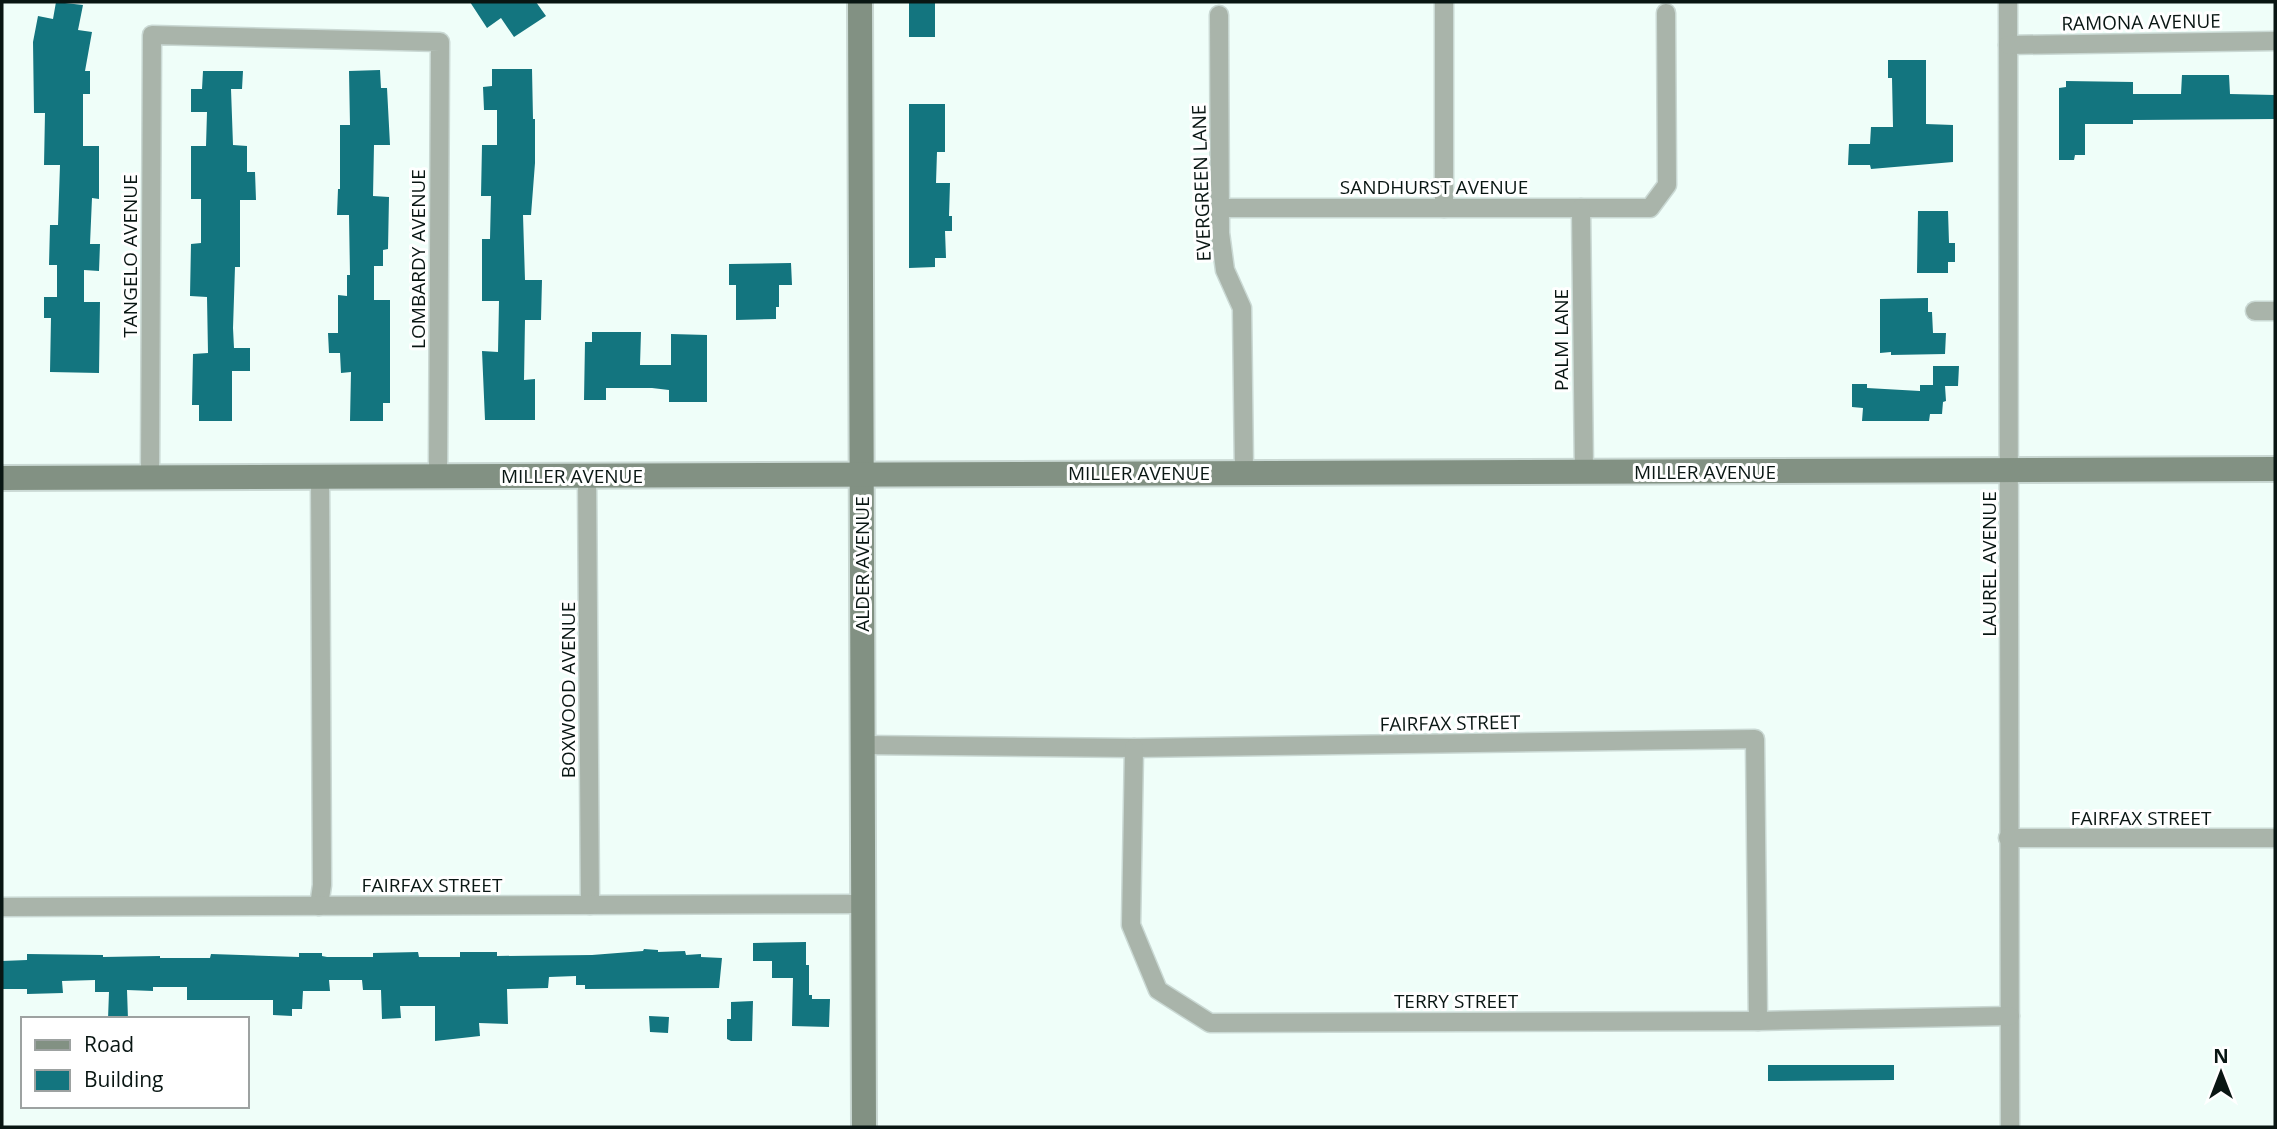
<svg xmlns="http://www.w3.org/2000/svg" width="2277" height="1129" font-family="'Open Sans',sans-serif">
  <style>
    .building { fill: #13757f }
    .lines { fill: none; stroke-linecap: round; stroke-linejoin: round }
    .street-casing { stroke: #cad9d4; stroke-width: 21 }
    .secondary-casing { stroke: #cad9d4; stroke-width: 28 }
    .street { stroke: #a9b4aa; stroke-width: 18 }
    .secondary { stroke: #829183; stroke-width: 24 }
    .labels { text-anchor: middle; stroke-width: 6; stroke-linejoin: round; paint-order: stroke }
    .street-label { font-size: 19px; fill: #091613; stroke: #fff }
  </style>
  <rect width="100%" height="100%" fill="#effef9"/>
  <g class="building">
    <polygon points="56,2 83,5 78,30 92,32 85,71 90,71 90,94 83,94 83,146 99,146 99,199 92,198 90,244 100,244 99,271 84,270 84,302 100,302 99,373 50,372 51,318 44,318 44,297 57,297 57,265 49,265 50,225 58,225 60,165 44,165 45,113 34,113 33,42 38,16 53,19"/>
    <polygon points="470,2 536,2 546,16 514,37 501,18 487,28"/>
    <rect x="909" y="2" width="26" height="35"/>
    <polygon points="1888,60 1926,60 1926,124 1953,125 1953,162 1871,169 1870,165 1848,165 1849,144 1870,144 1871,127 1893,127 1892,78 1888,78"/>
    <polygon points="492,69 532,69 533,119 535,119 535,163 531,215 523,215 525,280 542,280 541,320 525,320 524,380 535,379 535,420 485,420 482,351 498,352 499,301 482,301 482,239 490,239 491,196 481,196 482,145 497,145 497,110 484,110 483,87 492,86"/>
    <polygon points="380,70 381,88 387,88 390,145 374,145 373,196 389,197 388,249 383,250 383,266 374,266 374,300 390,300 390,403 383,403 383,421 350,421 351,372 341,373 340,353 329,353 328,333 338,333 338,295 347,296 347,275 350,275 349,215 337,215 338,189 340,189 340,125 350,125 349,71"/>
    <polygon points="203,71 243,71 242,89 231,89 233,145 247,146 247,172 255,172 256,200 240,200 240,267 235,267 233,328 234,348 250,348 250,371 232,371 232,421 199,421 199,405 192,405 193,354 208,353 207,297 190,296 191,244 201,243 201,199 191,199 191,146 206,146 207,112 191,112 191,89 202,89"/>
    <polygon points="2182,75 2229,75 2230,94 2275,95 2275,119 2133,120 2133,124 2085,124 2085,155 2075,155 2074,160 2059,160 2059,88 2066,87 2066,81 2133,82 2133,94 2181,94"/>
    <polygon points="909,104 945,104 945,152 937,152 936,183 950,183 949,216 952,216 952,231 945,231 946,258 935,258 935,267 909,268"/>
    <polygon points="1918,211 1948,211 1949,243 1955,243 1955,262 1948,262 1948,273 1917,273"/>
    <polygon points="791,263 792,285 779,285 779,307 776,307 776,319 736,320 736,285 729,285 729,264"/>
    <polygon points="1928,298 1928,312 1932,312 1933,333 1946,333 1945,354 1891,355 1891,352 1880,353 1880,299"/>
    <polygon points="592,332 641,332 640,365 671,365 671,334 707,335 707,402 669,402 669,390 652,388 606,388 606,400 584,400 585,342 592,342"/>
    <polygon points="1933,366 1959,366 1958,386 1945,386 1946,401 1943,402 1942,414 1930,414 1929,421 1862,421 1863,408 1852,407 1852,384 1867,384 1867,388 1920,391 1920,385 1933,385"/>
    <polygon points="806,942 806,965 809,965 809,995 812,995 812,999 830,999 829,1027 792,1026 793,978 772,978 772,961 753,961 753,943"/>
    <polygon points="644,949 658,950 658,952 685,951 686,955 701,954 701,957 722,958 719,988 585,989 585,985 576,985 576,976 549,977 548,988 507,989 508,1024 479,1023 480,1036 435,1041 435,1006 400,1006 401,1018 382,1019 381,990 363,990 362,980 329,980 330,991 303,991 302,1009 292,1009 292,1016 273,1015 273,1000 187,1000 187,987 153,987 153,991 127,990 128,1019 108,1019 109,992 95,992 95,980 62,981 63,993 27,994 27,989 2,989 2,961 27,960 27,954 103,955 103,957 160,956 160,958 210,958 211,954 299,957 299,953 322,953 322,956 327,957 373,957 373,953 418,952 419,957 460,957 460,952 497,952 497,956 592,955 643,951"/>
    <polygon points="753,1001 752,1041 731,1041 727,1039 727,1019 731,1019 731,1002"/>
    <polygon points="649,1016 669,1017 668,1033 650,1032"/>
    <polygon points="1768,1065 1894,1065 1894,1080 1768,1081"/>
  </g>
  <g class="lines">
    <g class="street-casing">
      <g id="street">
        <polyline points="1444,2 1444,208"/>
        <polyline points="2008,2 2010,1127"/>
        <polyline points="1219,15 1220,233 1225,270 1242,308 1244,472"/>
        <polyline points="2008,45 2275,41"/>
        <polyline points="1219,208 1650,208 1667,185 1666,13"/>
        <polyline points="1581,208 1584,472"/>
        <polyline points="2255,311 2275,311"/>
        <polyline points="587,475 590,905"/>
        <polyline points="150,477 152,35 440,42 438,476"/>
        <polyline points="863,745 1134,748 1755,739 1758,1021"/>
        <polyline points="1134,748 1131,925 1158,990 1210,1023 1758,1021 2010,1016"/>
        <polyline points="2008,838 2275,838"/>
        <polyline points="319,906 322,885 320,476"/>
        <polyline points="2,907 863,904"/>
      </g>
    </g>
    <g class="secondary-casing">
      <g id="secondary">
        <polyline points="860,2 864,1127"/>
        <polyline points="2,478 2275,469"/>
      </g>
    </g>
    <use href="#street" class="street"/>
    <use href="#secondary" class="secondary"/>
  </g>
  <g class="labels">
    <g class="street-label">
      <text transform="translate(2141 22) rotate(-1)" y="7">RAMONA AVENUE</text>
      <text transform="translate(1201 183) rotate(-92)" y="7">EVERGREEN LANE</text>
      <text x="1434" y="194">SANDHURST AVENUE</text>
      <text transform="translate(130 256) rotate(-90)" y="7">TANGELO AVENUE</text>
      <text transform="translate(418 259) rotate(-90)" y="7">LOMBARDY AVENUE</text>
      <text transform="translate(1561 340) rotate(-90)" y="7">PALM LANE</text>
      <text x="1705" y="479">MILLER AVENUE</text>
      <text x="1139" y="480">MILLER AVENUE</text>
      <text x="572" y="483">MILLER AVENUE</text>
      <text transform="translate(862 564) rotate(-90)" y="7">ALDER AVENUE</text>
      <text transform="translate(1989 564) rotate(-90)" y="7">LAUREL AVENUE</text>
      <text transform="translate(568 690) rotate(-90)" y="7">BOXWOOD AVENUE</text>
      <text transform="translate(1450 723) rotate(-1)" y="7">FAIRFAX STREET</text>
      <text x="2141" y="825">FAIRFAX STREET</text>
      <text x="432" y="892">FAIRFAX STREET</text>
      <text x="1456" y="1008">TERRY STREET</text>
    </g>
  </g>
  <rect width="2277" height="1129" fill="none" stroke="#091613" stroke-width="7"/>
  <rect x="21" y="1017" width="228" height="91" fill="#ffffff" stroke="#9da2a1" stroke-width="2"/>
  <rect x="35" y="1040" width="35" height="10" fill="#829183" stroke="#9da2a1" stroke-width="2"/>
  <text x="84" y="1052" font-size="21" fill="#091613">Road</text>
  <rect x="35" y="1070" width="35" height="21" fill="#13757f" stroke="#9da2a1" stroke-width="2"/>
  <text x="84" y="1087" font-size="21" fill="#091613">Building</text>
  <g transform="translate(2221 1073)" stroke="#ffffff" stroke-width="5" paint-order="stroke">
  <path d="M0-5L12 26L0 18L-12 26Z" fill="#091613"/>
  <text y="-10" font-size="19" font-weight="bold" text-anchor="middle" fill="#091613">N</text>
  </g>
</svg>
